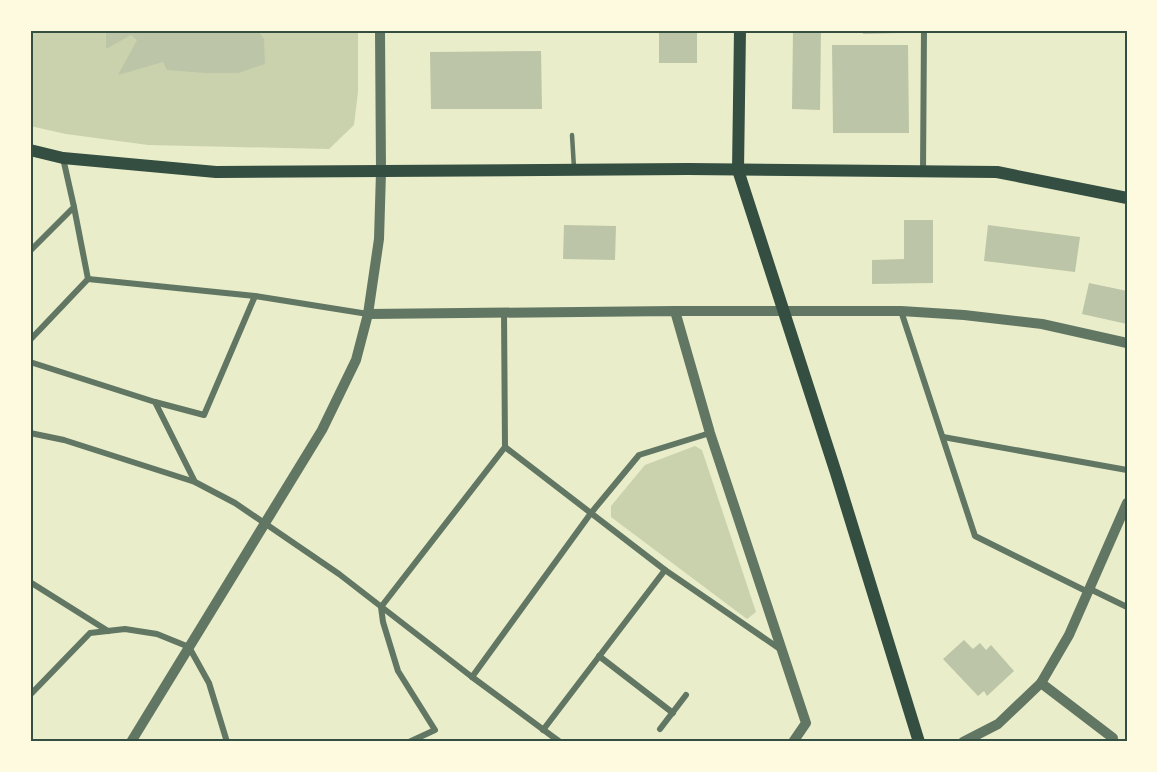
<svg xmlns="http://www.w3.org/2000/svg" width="1157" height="772" font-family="'Space Grotesk',sans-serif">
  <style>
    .green { fill: #cad2ad }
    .building { fill: #bcc5a7 }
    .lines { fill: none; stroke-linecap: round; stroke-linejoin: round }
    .service { stroke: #617663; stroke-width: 4.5 }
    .minor { stroke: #617663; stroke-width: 6 }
    .tertiary { stroke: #617663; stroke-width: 10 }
    .secondary { stroke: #344e41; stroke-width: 12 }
    .neatline { fill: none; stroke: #344e41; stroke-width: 2 }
  </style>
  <rect width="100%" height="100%" fill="#e9edc9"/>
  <g class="green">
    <polygon points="34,30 358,30 358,92 354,125 329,149 148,145 66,134 30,126 30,49"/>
    <polygon points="695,446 702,450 756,612 747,619 611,517 611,506 645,465"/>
  </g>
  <g class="building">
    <polygon points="106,30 258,30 264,39 265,64 238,73 205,73 167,70 163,62 118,75 137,40 131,35 106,49"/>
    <polygon points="659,30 694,30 697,33 697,63 659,63"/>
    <polygon points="793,30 821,30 820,110 792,109"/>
    <polygon points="863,30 899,30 899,33 863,34"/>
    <polygon points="832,45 908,45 909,133 833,133"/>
    <polygon points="541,51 542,109 431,109 430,52"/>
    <polygon points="904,220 933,220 933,283 872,284 872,260 904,259"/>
    <polygon points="564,225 616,226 615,260 563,259"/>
    <polygon points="988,225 1080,237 1075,272 984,261"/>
    <polygon points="1089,283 1127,291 1127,324 1082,314"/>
    <polygon points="964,640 973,649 980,643 986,650 991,645 1014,671 987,696 984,691 978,696 943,659"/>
  </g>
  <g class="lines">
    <polyline class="service" points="572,135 574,168"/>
    <g class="minor">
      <polyline points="923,172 924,30"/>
      <polyline points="74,207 88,279 255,296 368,314"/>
      <polyline points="30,251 74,207 63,158"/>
      <polyline points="901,311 975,536 1088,592"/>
      <polyline points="30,340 88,279"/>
      <polyline points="30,362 155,402 195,482"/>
      <polyline points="155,402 204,415 255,296"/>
      <polyline points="30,433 64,440 195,482 235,503 339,574 472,677 560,742"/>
      <polyline points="943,437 1127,470"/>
      <polyline points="505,447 665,570 780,649"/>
      <polyline points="30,582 108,631"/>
      <polyline points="1090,589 1127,607"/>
      <polyline points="599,656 673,713"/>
      <polyline points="472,677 591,513 639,455 710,433"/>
      <polyline points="30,695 90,633 125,629 157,634 189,647 209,683 227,742"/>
      <polyline points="660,729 686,695"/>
      <polyline points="543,730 665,570"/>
      <polyline points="409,742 435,730 398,671 383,622 381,607 505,447 504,311"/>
    </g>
    <g class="tertiary">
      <polyline points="675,311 901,311 964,315 1042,324 1127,343"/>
      <polyline points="368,314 675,311 710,433 806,723 793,742"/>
      <polyline points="1041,683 1113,738 1110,742"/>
      <polyline points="131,742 322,430 356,360 368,314 379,239 381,172 380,30"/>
      <polyline points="963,742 998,724 1041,683 1069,635 1127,503"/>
    </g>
    <g class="secondary">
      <polyline points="740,30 738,170 836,473 919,742"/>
      <polyline points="30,150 63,158 216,172 688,169 997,172 1127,198"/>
    </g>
  </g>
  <rect width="1157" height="772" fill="none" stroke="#fefae0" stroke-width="63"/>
  <rect x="32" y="32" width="1094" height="708" class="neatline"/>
</svg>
